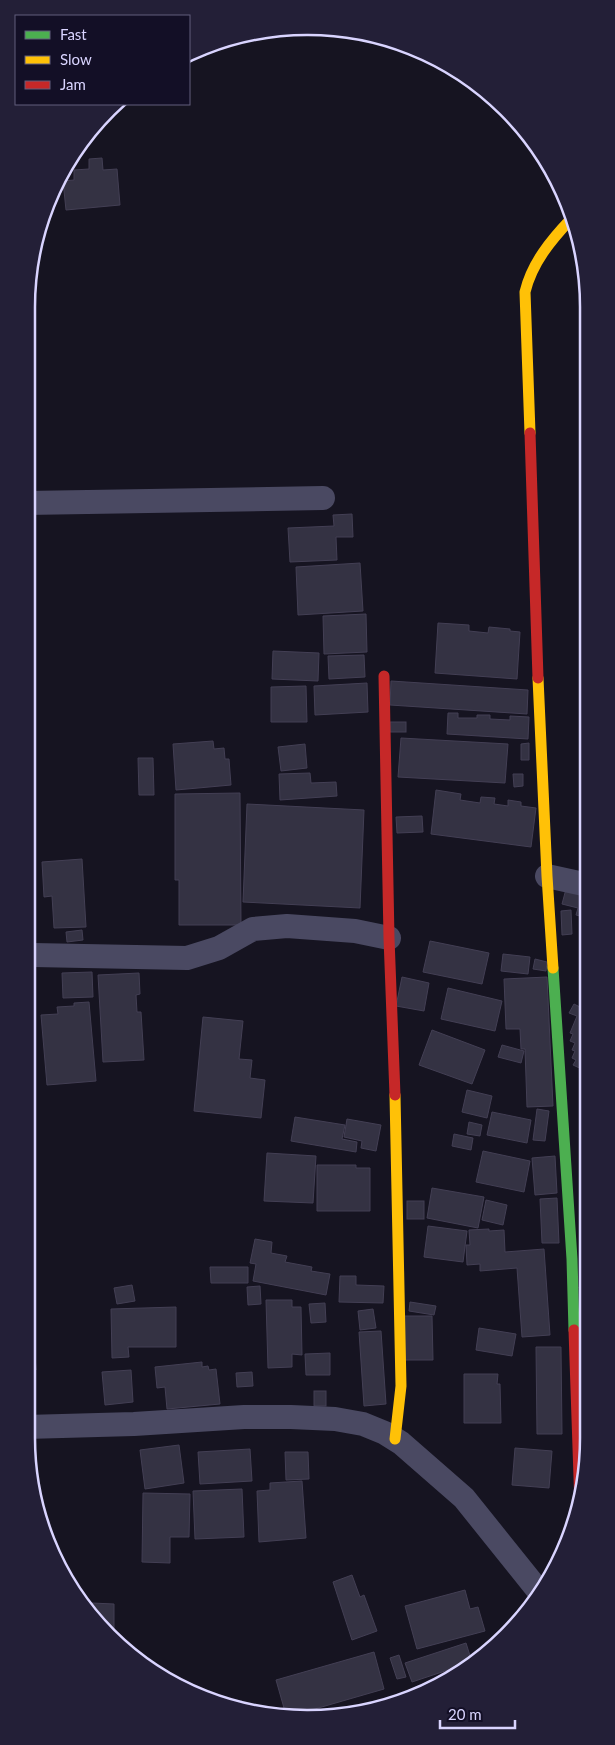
<svg xmlns="http://www.w3.org/2000/svg" width="615" height="1745" font-family="Lato,sans-serif">
  <style>
    .building { fill: #343243; stroke: #433f54 }
    .lines { fill: none; stroke-linecap: round; stroke-linejoin: round }
    .street { stroke: #4a4962; stroke-width: 24 }
    .fast { stroke: #4caf50; stroke-width: 11 }
    .slow { stroke: #ffc107; stroke-width: 11 }
    .jam { stroke: #c62828; stroke-width: 11 }
    .rim { fill: none; stroke: #d9d4ff; stroke-width: 2.5 }
  </style>
  <rect width="100%" height="100%" fill="#161421"/>
  <g class="building">
    <polygon points="102,158 103,170 117,169 120,205 66,210 63,181 74,180 74,170 89,169 89,159"/>
    <polygon points="352,514 353,537 336,537 337,560 290,562 288,528 334,526 333,515"/>
    <polygon points="360,563 363,611 298,615 296,567"/>
    <polygon points="366,614 367,652 324,654 323,616"/>
    <polygon points="438,623 469,625 469,631 488,633 489,627 510,629 510,631 520,632 517,679 435,673"/>
    <polygon points="273,651 319,653 318,681 272,679"/>
    <polygon points="364,655 365,677 329,679 328,656"/>
    <polygon points="391,681 528,690 527,714 390,705"/>
    <polygon points="367,683 368,712 315,715 314,686"/>
    <polygon points="306,686 307,722 271,722 271,687"/>
    <polygon points="448,713 458,713 458,718 477,718 477,715 490,715 490,719 510,720 510,716 529,717 528,739 447,734"/>
    <rect x="390" y="722" width="16" height="10"/>
    <polygon points="401,738 508,744 505,783 398,777"/>
    <polygon points="213,741 214,749 224,748 225,759 229,759 231,785 176,790 173,744"/>
    <polygon points="529,743 529,760 521,760 521,744"/>
    <polygon points="305,744 307,768 281,771 278,747"/>
    <polygon points="138,758 153,758 154,795 139,795"/>
    <polygon points="310,773 311,783 336,782 337,796 280,800 279,774"/>
    <polygon points="513,774 523,774 523,786 514,787"/>
    <polygon points="436,790 461,794 460,800 480,803 481,797 495,798 494,804 508,806 508,800 521,802 521,806 536,808 531,847 431,834"/>
    <polygon points="240,793 241,925 179,925 179,880 175,880 175,794"/>
    <polygon points="26,794 29,794 30,823 26,823"/>
    <polygon points="247,804 364,810 360,908 243,902"/>
    <polygon points="422,816 423,832 397,833 396,817"/>
    <polygon points="82,859 86,927 54,928 52,896 44,897 42,862"/>
    <polygon points="566,889 588,895 588,918 576,915 578,908 562,904"/>
    <polygon points="571,910 572,934 562,935 561,911"/>
    <polygon points="588,928 588,945 583,943"/>
    <polygon points="82,930 83,940 67,942 66,932"/>
    <polygon points="430,941 489,953 482,984 423,972"/>
    <polygon points="503,954 530,957 528,974 501,971"/>
    <polygon points="535,959 547,962 546,971 533,969"/>
    <polygon points="92,972 93,997 63,998 62,973"/>
    <polygon points="139,973 140,994 136,995 137,1012 141,1012 144,1060 103,1062 98,975"/>
    <polygon points="402,977 429,983 424,1011 396,1006"/>
    <polygon points="547,977 553,1106 527,1107 525,1049 521,1049 520,1029 506,1029 504,979"/>
    <polygon points="448,988 502,1001 495,1031 441,1019"/>
    <polygon points="89,1002 96,1081 47,1085 41,1015 58,1014 57,1007 74,1006 74,1003"/>
    <polygon points="574,1004 588,1011 588,1072 573,1065 576,1060 572,1058 575,1051 572,1050 575,1043 570,1041 573,1034 570,1033 577,1016 569,1013"/>
    <polygon points="203,1017 243,1021 239,1059 252,1060 250,1078 265,1080 261,1118 194,1111"/>
    <polygon points="432,1030 485,1050 472,1084 419,1065"/>
    <polygon points="502,1045 524,1051 521,1063 498,1057"/>
    <polygon points="467,1090 492,1096 487,1118 462,1112"/>
    <polygon points="537,1109 549,1111 545,1141 533,1140"/>
    <polygon points="492,1112 531,1120 527,1143 487,1135"/>
    <polygon points="295,1117 345,1125 342,1139 357,1142 356,1152 291,1141"/>
    <polygon points="347,1119 381,1125 376,1151 361,1148 362,1141 344,1137"/>
    <polygon points="469,1122 482,1125 480,1136 467,1134"/>
    <polygon points="454,1134 473,1138 471,1150 452,1146"/>
    <polygon points="483,1151 530,1161 524,1192 476,1182"/>
    <polygon points="267,1153 316,1156 313,1203 264,1201"/>
    <polygon points="555,1156 557,1193 535,1195 532,1158"/>
    <polygon points="317,1165 356,1165 356,1168 370,1168 370,1211 317,1211"/>
    <polygon points="432,1188 484,1197 478,1228 427,1218"/>
    <polygon points="557,1198 559,1243 542,1243 540,1199"/>
    <polygon points="486,1200 507,1205 503,1225 482,1220"/>
    <rect x="407" y="1201" width="17" height="18"/>
    <polygon points="428,1226 467,1231 463,1262 424,1257"/>
    <polygon points="489,1229 489,1231 504,1230 505,1252 544,1249 550,1335 522,1337 517,1268 480,1271 480,1264 467,1265 466,1245 470,1245 469,1230"/>
    <polygon points="255,1239 272,1242 271,1253 287,1256 285,1262 312,1267 311,1271 330,1274 326,1295 253,1281 256,1264 250,1263"/>
    <polygon points="588,1262 588,1292 579,1288"/>
    <polygon points="210,1267 248,1267 248,1283 211,1283"/>
    <polygon points="340,1276 356,1276 356,1285 384,1286 383,1303 339,1302"/>
    <polygon points="132,1285 135,1301 117,1304 114,1288"/>
    <polygon points="260,1286 261,1304 248,1305 247,1287"/>
    <polygon points="26,1297 31,1297 36,1370 26,1371"/>
    <polygon points="266,1300 292,1300 292,1307 301,1307 302,1355 292,1354 292,1367 268,1368"/>
    <polygon points="410,1302 436,1306 434,1315 409,1311"/>
    <polygon points="325,1303 326,1322 311,1323 309,1304"/>
    <polygon points="176,1307 176,1347 128,1347 129,1357 112,1358 111,1309"/>
    <polygon points="373,1309 376,1328 360,1330 358,1311"/>
    <polygon points="404,1316 432,1316 433,1360 405,1360"/>
    <polygon points="479,1328 516,1334 512,1356 476,1350"/>
    <polygon points="381,1331 386,1404 364,1406 359,1332"/>
    <polygon points="536,1347 561,1347 562,1434 537,1434"/>
    <polygon points="330,1353 330,1375 306,1375 305,1354"/>
    <polygon points="202,1362 202,1367 208,1366 209,1370 216,1369 220,1404 167,1409 165,1387 157,1388 155,1367"/>
    <polygon points="131,1370 133,1402 105,1405 102,1372"/>
    <polygon points="252,1372 253,1386 237,1387 236,1373"/>
    <polygon points="464,1374 498,1374 497,1384 500,1384 501,1423 464,1423"/>
    <rect x="314" y="1391" width="12" height="15"/>
    <polygon points="179,1445 184,1483 145,1489 140,1450"/>
    <polygon points="515,1448 552,1451 549,1488 512,1485"/>
    <polygon points="250,1449 252,1481 200,1484 198,1452"/>
    <polygon points="285,1452 308,1452 309,1479 286,1480"/>
    <polygon points="302,1481 306,1538 259,1542 257,1491 270,1490 270,1483"/>
    <polygon points="242,1489 244,1537 195,1539 193,1491"/>
    <polygon points="143,1493 190,1494 189,1537 170,1537 170,1563 142,1562"/>
    <polygon points="352,1575 360,1597 364,1595 377,1631 352,1640 333,1582"/>
    <polygon points="465,1590 470,1609 478,1607 485,1631 417,1649 405,1606"/>
    <polygon points="92,1603 114,1604 114,1637 96,1623 91,1615"/>
    <polygon points="466,1643 472,1662 412,1682 405,1663"/>
    <polygon points="374,1652 384,1689 294,1715 286,1715 276,1680"/>
    <polygon points="399,1655 406,1677 397,1679 390,1658"/>
    <polygon points="242,1701 243,1708 229,1703"/>
  </g>
  <g class="lines">
    <g class="street">
      <polyline points="26,503 323,498"/>
      <polyline points="547,876 588,885"/>
      <polyline points="33,955 187,958 219,948 253,929 287,926 355,931 389,938"/>
      <polyline points="26,1427 134,1424 244,1417 291,1417 335,1419 363,1424 385,1433 401,1443 464,1498 541,1594"/>
    </g>
    <polyline class="fast" points="553,968 572,1259 574,1330"/>
    <g class="slow">
      <path d="M530,433L525,292C532,263 551,240 571,219"/>
      <polyline points="538,678 547,876 553,968"/>
      <polyline points="395,1095 401,1386 395,1439"/>
    </g>
    <g class="jam">
      <polyline points="530,433 538,678"/>
      <polyline points="384,676 389,938 395,1095"/>
      <polyline points="574,1330 580,1506"/>
    </g>
  </g>
  <path d="M0 0H615V1745H0ZM307 35H308A272 272 0 0 1 580 307V1438A272 272 0 0 1 308 1710H307A272 272 0 0 1 35 1438V307A272 272 0 0 1 307 35Z" fill="#231f37" fill-rule="evenodd"/>
  <path class="rim" d="M307 35H308A272 272 0 0 1 580 307V1438A272 272 0 0 1 308 1710H307A272 272 0 0 1 35 1438V307A272 272 0 0 1 307 35Z"/>
  <rect x="15" y="15" width="175" height="90" fill="#130f26" stroke="#625e7d"/>
  <rect x="25" y="31" width="25" height="8" fill="#4caf50" stroke="#625e7d"/>
  <text x="60" y="40" font-size="15" fill="#d9d4ff">Fast</text>
  <rect x="25" y="56" width="25" height="8" fill="#ffc107" stroke="#625e7d"/>
  <text x="60" y="65" font-size="15" fill="#d9d4ff">Slow</text>
  <rect x="25" y="81" width="25" height="8" fill="#c62828" stroke="#625e7d"/>
  <text x="60" y="90" font-size="15" fill="#d9d4ff">Jam</text>
  <path d="M440 1720v8h75v-8" fill="none" stroke="#d9d4ff" stroke-width="2.5"/>
  <text x="448" y="1720" font-size="15" fill="#d9d4ff" stroke="#130f26" stroke-width="4" paint-order="stroke">20 m</text>
</svg>
